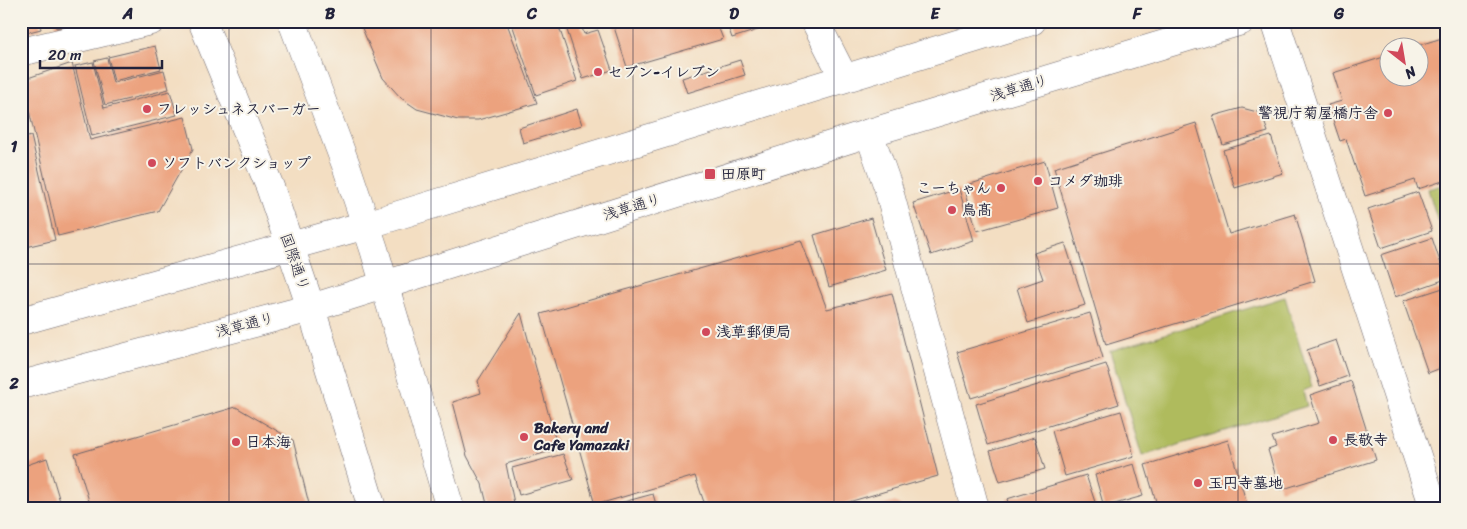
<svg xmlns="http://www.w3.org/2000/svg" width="1467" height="529" font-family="Sriracha,'Klee One',sans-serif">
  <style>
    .green { fill: #afbb5d; stroke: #686e4c }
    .building { fill: #eca27e }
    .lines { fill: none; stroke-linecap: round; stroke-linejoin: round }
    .minor-casing { stroke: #6b646a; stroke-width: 29 }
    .tertiary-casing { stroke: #6b646a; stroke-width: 29 }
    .secondary-casing { stroke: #6b646a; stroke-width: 29 }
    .minor { stroke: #fff; stroke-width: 28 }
    .tertiary { stroke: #fff; stroke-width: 28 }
    .secondary { stroke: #fff; stroke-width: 28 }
    .grid { fill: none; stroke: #22223b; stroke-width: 1; stroke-opacity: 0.55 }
    .poi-dot { fill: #d1495b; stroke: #f7f3e8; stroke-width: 2 }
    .labels { text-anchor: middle; stroke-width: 4; stroke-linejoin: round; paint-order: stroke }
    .poi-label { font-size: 15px; font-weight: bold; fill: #22223b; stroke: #f7f3e8; text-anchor: start }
    .street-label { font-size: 15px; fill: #22223b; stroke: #f7f3e8 }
    .neatline { fill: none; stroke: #22223b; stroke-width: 2 }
    .grid-label { font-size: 16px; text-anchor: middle; font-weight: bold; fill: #22223b }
  </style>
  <rect width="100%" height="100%" fill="#f7f3e8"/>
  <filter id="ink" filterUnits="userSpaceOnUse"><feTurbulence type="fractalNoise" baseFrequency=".02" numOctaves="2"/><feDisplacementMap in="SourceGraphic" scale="10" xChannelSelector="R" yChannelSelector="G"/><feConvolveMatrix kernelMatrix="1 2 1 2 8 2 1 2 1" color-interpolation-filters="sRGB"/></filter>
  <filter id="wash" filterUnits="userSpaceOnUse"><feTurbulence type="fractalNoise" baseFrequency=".0096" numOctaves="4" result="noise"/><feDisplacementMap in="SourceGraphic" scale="20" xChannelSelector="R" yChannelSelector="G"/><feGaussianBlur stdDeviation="1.12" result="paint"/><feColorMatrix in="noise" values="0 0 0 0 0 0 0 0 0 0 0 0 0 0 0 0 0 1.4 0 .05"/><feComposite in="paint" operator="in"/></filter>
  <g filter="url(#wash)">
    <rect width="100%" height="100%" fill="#f3dec2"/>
    <g class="green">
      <polygon points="1446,184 1446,248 1428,189"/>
      <polygon points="1285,297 1312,387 1303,391 1307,406 1142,456 1110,351"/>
    </g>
    <g id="blocks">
      <g class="building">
        <polygon points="21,21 39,21 41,29 21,34"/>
        <polygon points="55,21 82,21 82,22 56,28"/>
        <polygon points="359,21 506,21 537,103 478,120 458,120 417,109 401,98 383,78"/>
        <polygon points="511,21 557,21 577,81 536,95"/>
        <polygon points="564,21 580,21 584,34 598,30 612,70 583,79"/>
        <polygon points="612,21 716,21 723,39 627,67"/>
        <polygon points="726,21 783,21 783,22 732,38"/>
        <polygon points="1442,38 1446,48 1446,121 1440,123 1446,142 1446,180 1418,189 1415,180 1365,196 1346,139 1340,141 1328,105 1342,101 1333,73 1390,55 1390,78 1420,78 1420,48 1413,47"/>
        <polygon points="155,46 161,69 114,81 108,57"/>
        <polygon points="107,58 113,83 164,70 169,89 105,105 94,61"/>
        <polygon points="740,60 745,75 687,93 682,78"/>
        <polygon points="93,62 104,108 170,91 177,115 92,136 75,66"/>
        <polygon points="72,63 90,140 185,117 193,149 158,211 58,236 22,80"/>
        <polygon points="1242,108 1261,113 1268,132 1223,145 1213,116"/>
        <polygon points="577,109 582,125 523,143 519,128"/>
        <polygon points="21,110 27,131 21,132"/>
        <polygon points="1196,123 1229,234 1295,214 1315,281 1106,345 1054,168"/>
        <polygon points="31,136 55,240 21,248 21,139"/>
        <polygon points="1271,136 1283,173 1235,188 1223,150"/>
        <polygon points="1045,161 1058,208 977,231 964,186"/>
        <polygon points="959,189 974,241 931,255 913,203"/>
        <polygon points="1418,192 1432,231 1381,248 1368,209"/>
        <polygon points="871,218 886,270 829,287 814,235"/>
        <polygon points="1432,238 1446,279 1395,297 1381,255"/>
        <polygon points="801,240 827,309 892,293 938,476 828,508 706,508 695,476 595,505 541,314"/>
        <polygon points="1065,243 1085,305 1028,323 1017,288 1043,279 1034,253"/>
        <polygon points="1446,287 1446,366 1428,373 1403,301"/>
        <polygon points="521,313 558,449 506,464 515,508 488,508 482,484 467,456 453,402 481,393 478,381"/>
        <polygon points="1090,313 1103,358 971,398 957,352"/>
        <polygon points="1336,340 1348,376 1320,386 1307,350"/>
        <polygon points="1106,364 1119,404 988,445 976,404"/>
        <polygon points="1351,381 1376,460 1280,490 1268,450 1276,447 1272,437 1319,423 1310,395"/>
        <polygon points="236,407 293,440 310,508 193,508 192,506 186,508 79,508 78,505 89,501 75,454"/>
        <polygon points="1121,411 1134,456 1065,476 1052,431"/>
        <polygon points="1035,437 1045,469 1000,482 990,451"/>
        <polygon points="1228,440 1248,508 1158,508 1145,465"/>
        <polygon points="563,454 573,480 519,495 512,468"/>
        <polygon points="47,458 62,508 21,508 21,467"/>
        <polygon points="1134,464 1143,496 1104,507 1095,475"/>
        <polygon points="1086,475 1096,505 1086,508 1010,508 1007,499"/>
        <polygon points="653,494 657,508 606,508 605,507"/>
        <polygon points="895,502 904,508 877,508 877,507"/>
      </g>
    </g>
  </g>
  <g filter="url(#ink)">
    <use href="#blocks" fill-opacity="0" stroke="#6b646a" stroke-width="1"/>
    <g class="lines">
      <g class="minor-casing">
        <g id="minor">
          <polyline points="815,21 844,78"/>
          <polyline points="21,52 151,21"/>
          <polyline points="869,133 888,187 975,508"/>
        </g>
      </g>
      <g class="tertiary-casing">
        <polyline id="tertiary" points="1275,21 1434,508"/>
      </g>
      <g class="secondary-casing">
        <g id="secondary">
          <polyline points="202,21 270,187 311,308 372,508"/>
          <polyline points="292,21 347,168 374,249 450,508"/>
          <polyline points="21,321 366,225 1032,21"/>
          <polyline points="21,385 311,308 869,133 1241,21"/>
        </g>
      </g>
      <use href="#minor" class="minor"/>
      <use href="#tertiary" class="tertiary"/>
      <use href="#secondary" class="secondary"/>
    </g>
  </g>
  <path class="grid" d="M229,21V508M431,21V508M633,21V508M834,21V508M1036,21V508M1238,21V508M21,264H1446"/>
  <g class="poi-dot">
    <circle cx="598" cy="72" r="5"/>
    <circle cx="147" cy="109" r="5"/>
    <circle cx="1388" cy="113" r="5"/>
    <circle cx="152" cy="163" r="5"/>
    <rect x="704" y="168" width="12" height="12" rx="2.5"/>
    <circle cx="1038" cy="181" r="5"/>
    <circle cx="1001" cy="188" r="5"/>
    <circle cx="952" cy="210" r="5"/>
    <circle cx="706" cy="332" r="5"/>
    <circle cx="524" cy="437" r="5"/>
    <circle cx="1333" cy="440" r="5"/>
    <circle cx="236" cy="442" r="5"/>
    <circle cx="1198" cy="483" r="5"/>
  </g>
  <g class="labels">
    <g class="poi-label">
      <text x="608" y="77">セブン-イレブン</text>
      <text x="157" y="114">フレッシュネスバーガー</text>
      <text x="1378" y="118" text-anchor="end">警視庁菊屋橋庁舎</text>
      <text x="162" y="168">ソフトバンクショップ</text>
      <text x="721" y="179">田原町</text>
      <text x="1048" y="186">コメダ珈琲</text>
      <text x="991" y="193" text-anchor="end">こーちゃん</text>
      <text x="962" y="215">鳥髙</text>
      <text x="716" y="337">浅草郵便局</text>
      <text x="534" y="433">Bakery and<tspan x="534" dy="17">Cafe Yamazaki</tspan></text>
      <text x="1343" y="445">長敬寺</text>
      <text x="246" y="447">日本海</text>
      <text x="1208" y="488">玉円寺墓地</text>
    </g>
    <g class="street-label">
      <text transform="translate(1019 88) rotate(-17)" y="5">浅草通り</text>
      <text transform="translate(632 207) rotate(-17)" y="5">浅草通り</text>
      <text transform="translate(295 262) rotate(71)" y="5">国際通り</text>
      <text transform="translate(245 325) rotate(-15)" y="5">浅草通り</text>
    </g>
  </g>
  <rect width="1467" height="529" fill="none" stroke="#f7f3e8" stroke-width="55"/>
  <g transform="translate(1404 62) rotate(149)"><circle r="24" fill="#f7f3e8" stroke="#a29fa3"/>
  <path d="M0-4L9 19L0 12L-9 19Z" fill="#d1495b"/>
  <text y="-8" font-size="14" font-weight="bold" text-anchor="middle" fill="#22223b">N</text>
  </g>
  <path d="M40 60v8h122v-8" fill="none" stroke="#22223b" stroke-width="2.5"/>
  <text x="48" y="60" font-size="15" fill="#22223b" stroke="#f7f3e8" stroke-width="4" paint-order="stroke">20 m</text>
  <rect x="28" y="28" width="1412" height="474" class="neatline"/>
  <g class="grid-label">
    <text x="128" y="19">A</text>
    <text x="330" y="19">B</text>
    <text x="532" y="19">C</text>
    <text x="734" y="19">D</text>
    <text x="935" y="19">E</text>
    <text x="1137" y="19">F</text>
    <text x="1339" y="19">G</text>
    <text x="14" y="152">1</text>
    <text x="14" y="389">2</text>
  </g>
</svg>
